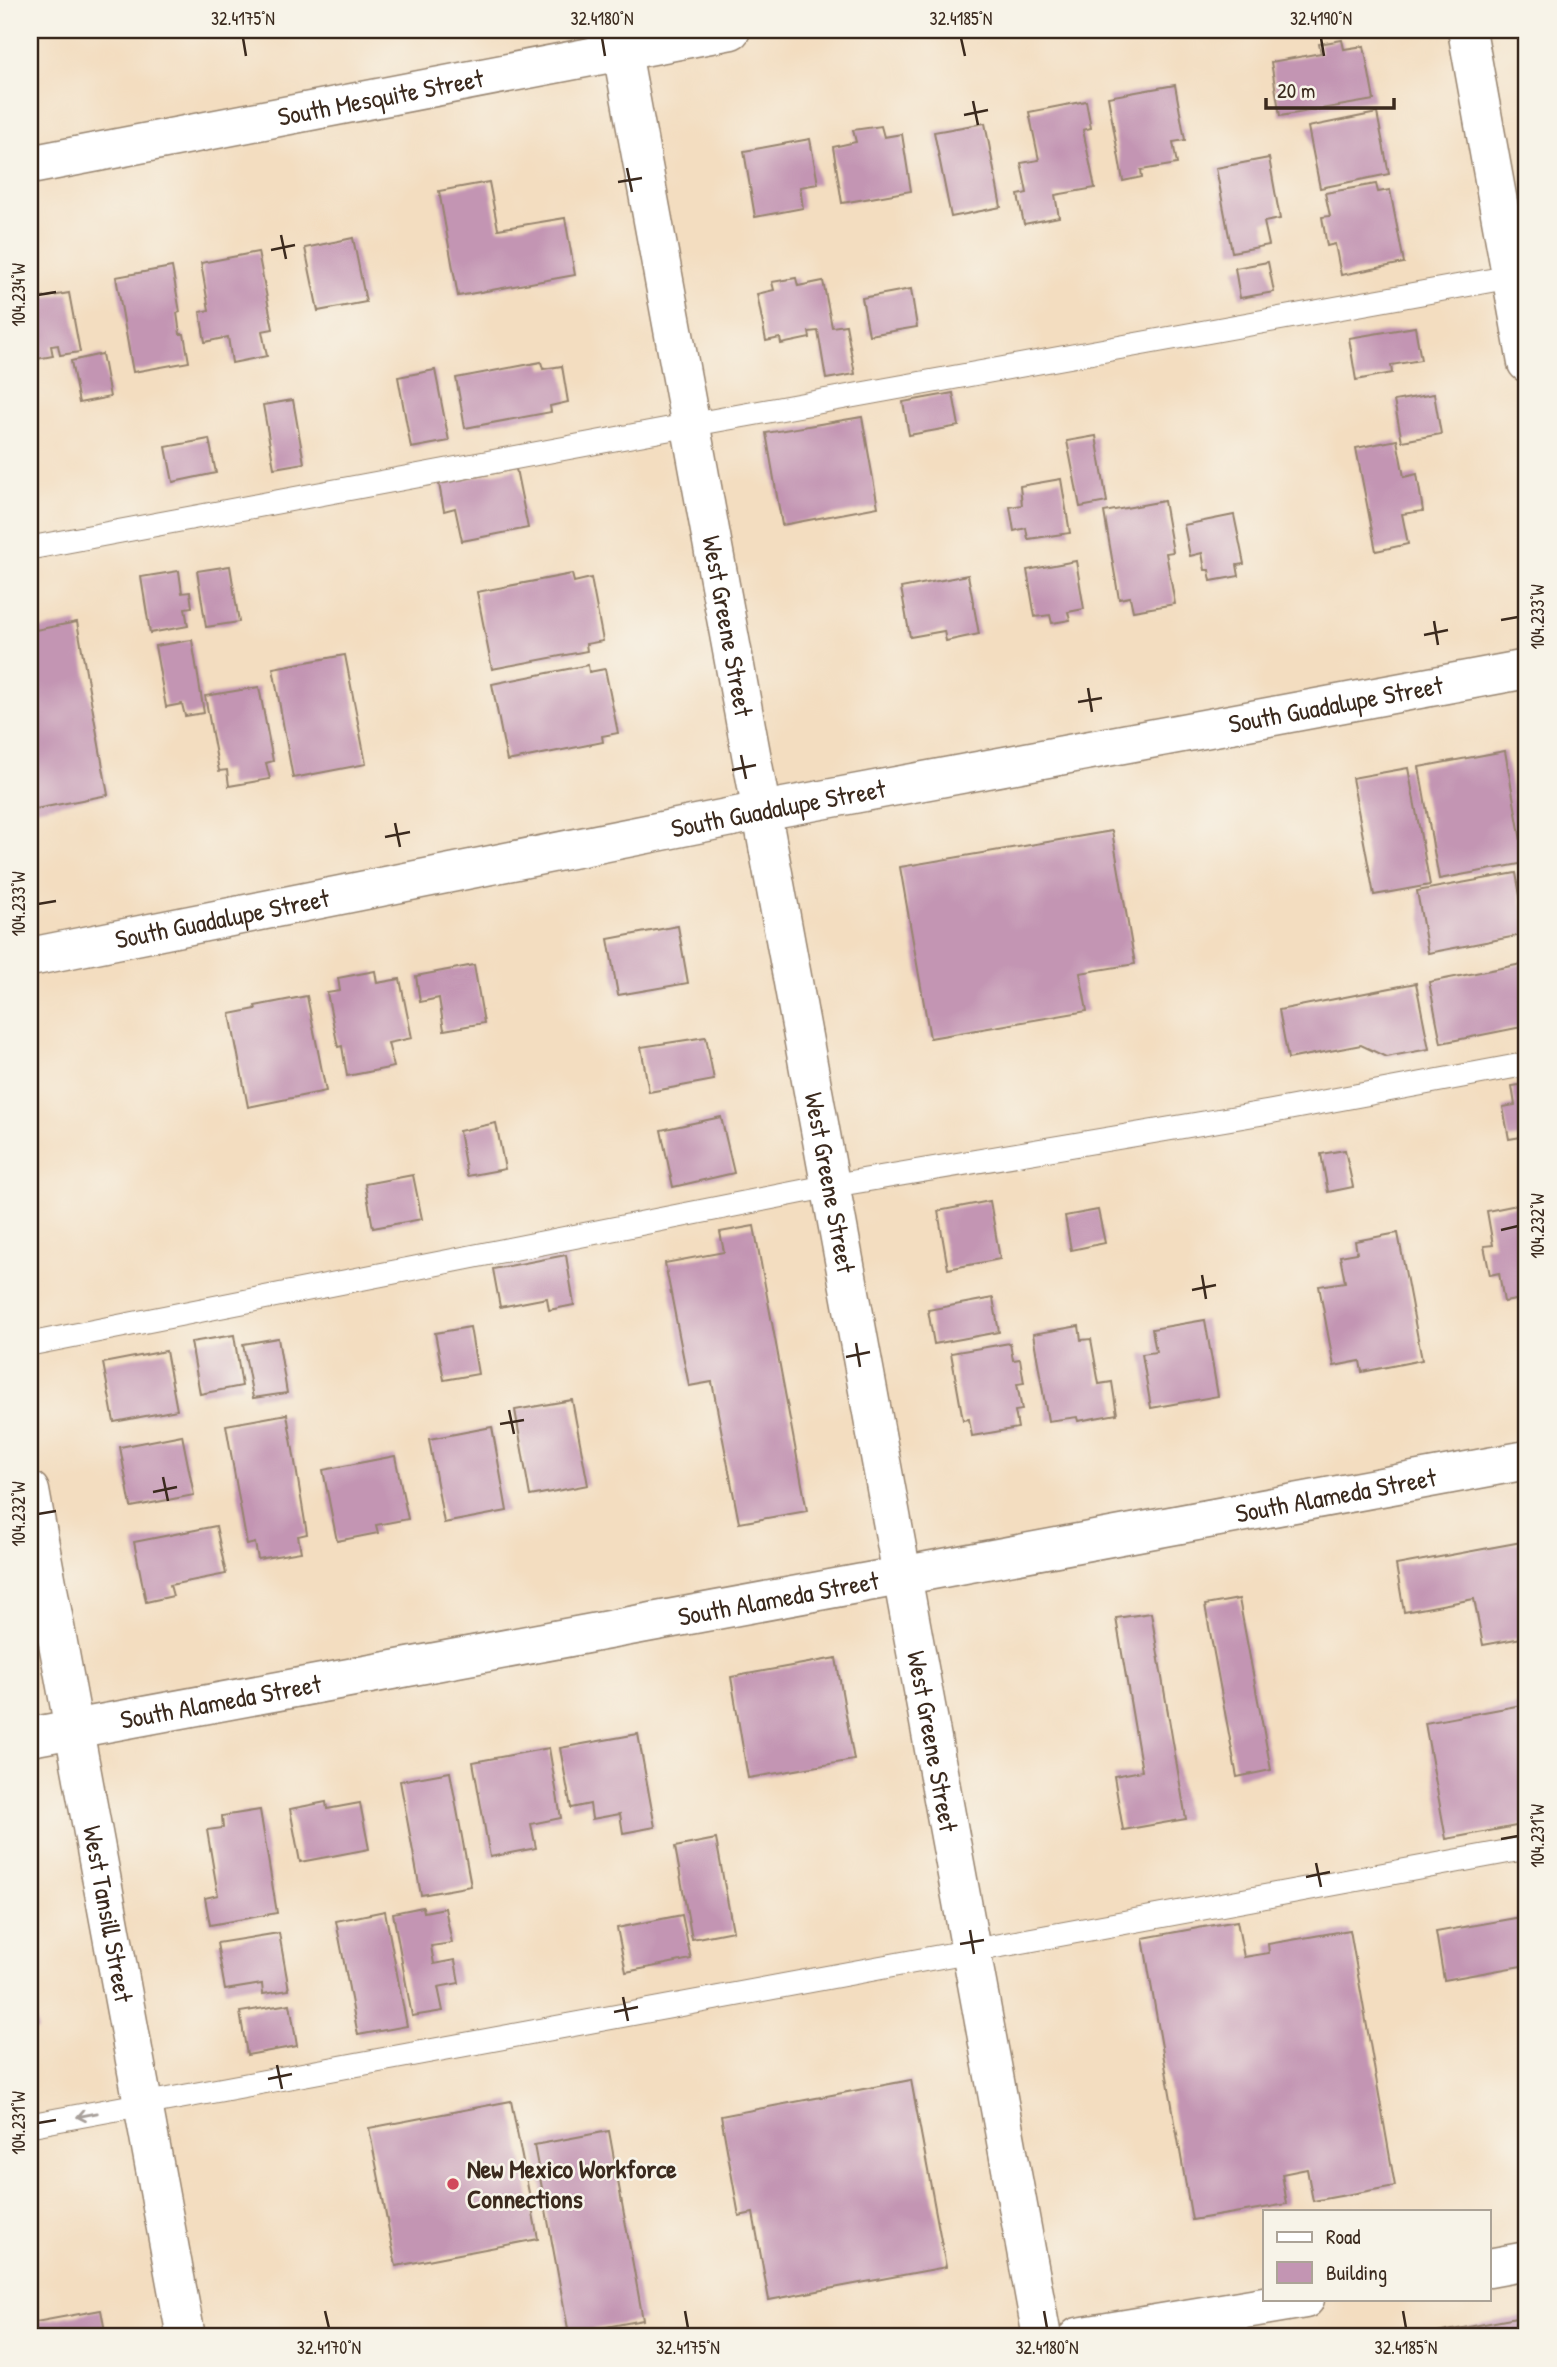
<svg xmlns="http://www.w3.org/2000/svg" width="1557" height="2367" font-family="'Patrick Hand',sans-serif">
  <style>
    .building { fill: #c395b3 }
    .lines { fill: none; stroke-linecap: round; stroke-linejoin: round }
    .service-casing { stroke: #97846f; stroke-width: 25 }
    .minor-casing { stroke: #97846f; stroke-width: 41 }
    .tertiary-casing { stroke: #97846f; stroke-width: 41 }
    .service { stroke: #fff; stroke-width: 23 }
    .minor { stroke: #fff; stroke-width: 38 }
    .tertiary { stroke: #fff; stroke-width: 38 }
    .oneway { stroke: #a79f9a }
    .ticks { fill: none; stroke: #3b2a1e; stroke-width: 2.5 }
    .poi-dot { fill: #d1495b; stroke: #f7f3e8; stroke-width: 2.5 }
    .labels { text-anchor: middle; stroke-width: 5; stroke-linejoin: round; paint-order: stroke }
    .street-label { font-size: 26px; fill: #3b2a1e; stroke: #f7f3e8 }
    .poi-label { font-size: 26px; font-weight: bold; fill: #3b2a1e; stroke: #f7f3e8; text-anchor: start }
    .neatline { fill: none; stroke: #3b2a1e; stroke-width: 2.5 }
    .ticks-label { font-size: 18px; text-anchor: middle; fill: #3b2a1e }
  </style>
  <rect width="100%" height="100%" fill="#f7f3e8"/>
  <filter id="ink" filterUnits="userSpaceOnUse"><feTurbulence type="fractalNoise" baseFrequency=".0143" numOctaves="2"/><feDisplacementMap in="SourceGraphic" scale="14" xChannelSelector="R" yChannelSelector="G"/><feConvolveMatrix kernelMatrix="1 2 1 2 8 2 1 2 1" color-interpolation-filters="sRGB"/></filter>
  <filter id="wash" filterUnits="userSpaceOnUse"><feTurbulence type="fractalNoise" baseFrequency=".00686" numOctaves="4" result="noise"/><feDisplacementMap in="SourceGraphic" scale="28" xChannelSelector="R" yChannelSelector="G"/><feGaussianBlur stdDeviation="1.57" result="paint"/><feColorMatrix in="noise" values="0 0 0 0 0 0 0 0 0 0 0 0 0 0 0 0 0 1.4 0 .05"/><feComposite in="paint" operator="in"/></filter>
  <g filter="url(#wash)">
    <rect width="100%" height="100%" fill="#f3ddc0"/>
    <g id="blocks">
      <g class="building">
        <polygon points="1342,40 1344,49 1364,46 1374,100 1280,116 1271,62 1321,53 1319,44"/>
        <polygon points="1175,85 1185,140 1173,142 1177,164 1141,170 1142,177 1123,181 1108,97"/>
        <polygon points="1086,101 1091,128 1083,130 1095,188 1055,195 1059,217 1024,224 1018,195 1027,193 1021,163 1039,160 1029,112"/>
        <polygon points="1377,113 1389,174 1320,188 1308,127"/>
        <polygon points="985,123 1001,207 951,217 934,132"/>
        <polygon points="881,126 884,137 902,134 911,191 842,203 833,147 856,142 853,130"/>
        <polygon points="810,139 818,184 800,187 803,208 755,217 744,151"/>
        <polygon points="1269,158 1280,219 1264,222 1269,245 1232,252 1216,168"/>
        <polygon points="489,182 498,229 565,218 575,275 458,296 439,191"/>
        <polygon points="1376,184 1378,192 1390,190 1404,263 1341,275 1335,244 1327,246 1322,217 1330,216 1325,193"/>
        <polygon points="353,238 366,302 318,311 305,248"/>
        <polygon points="258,252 273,329 262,331 267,356 232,363 228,337 205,342 200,312 209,310 201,263"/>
        <polygon points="1268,262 1274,292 1240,298 1235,268"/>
        <polygon points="172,267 180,312 177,313 180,334 184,334 189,362 133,372 116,277"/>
        <polygon points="796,278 798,286 823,281 832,327 846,325 855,374 826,379 818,331 809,332 810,338 781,344 780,338 766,341 757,294 774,290 772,282"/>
        <polygon points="911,289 917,327 869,335 862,298"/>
        <polygon points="69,293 80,352 60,355 58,345 51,346 53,356 31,360 30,300"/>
        <polygon points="1415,327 1421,360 1391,365 1392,373 1356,380 1349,338"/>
        <polygon points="102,354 110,397 79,403 71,361"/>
        <polygon points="541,362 543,369 562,366 568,402 550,406 551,412 465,428 456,378"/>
        <polygon points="435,370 449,441 411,448 398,377"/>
        <polygon points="953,393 959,426 909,435 903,402"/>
        <polygon points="1434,394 1441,434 1402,441 1394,401"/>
        <polygon points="293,400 304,463 274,468 263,405"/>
        <polygon points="862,417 878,507 782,525 766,433"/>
        <polygon points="1096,436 1107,502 1080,507 1067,441"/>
        <polygon points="209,439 216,473 173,482 166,447"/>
        <polygon points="1397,440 1404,477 1417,474 1423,511 1402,514 1408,544 1376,551 1356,448"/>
        <polygon points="516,469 528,528 462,541 455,508 444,511 439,484"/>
        <polygon points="1061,479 1070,533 1028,539 1026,528 1014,531 1010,507 1022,505 1020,486"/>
        <polygon points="1164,501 1173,552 1166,553 1175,604 1133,611 1130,597 1119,599 1104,512"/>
        <polygon points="1234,515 1244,564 1237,565 1239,576 1211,581 1209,570 1205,570 1202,553 1190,556 1184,525"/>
        <polygon points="1076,561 1084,609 1068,612 1070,620 1052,623 1050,615 1035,617 1027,570"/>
        <polygon points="230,566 239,622 206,627 197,571"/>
        <polygon points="179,571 182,593 190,592 192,607 185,608 188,626 150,633 141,577"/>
        <polygon points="572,574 574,582 591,578 603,641 586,644 587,651 492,669 477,592"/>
        <polygon points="968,575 979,634 946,641 944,631 910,637 901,588"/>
        <polygon points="77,622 108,795 30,810 30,631"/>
        <polygon points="192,640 204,713 185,716 182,704 166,707 155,646"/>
        <polygon points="345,655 366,764 293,778 273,668"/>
        <polygon points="588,665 589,672 605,669 618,733 602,736 603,742 507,761 492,684"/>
        <polygon points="259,687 273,761 266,763 270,779 229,786 227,770 219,771 205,696"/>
        <polygon points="1505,751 1525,863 1439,879 1419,767"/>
        <polygon points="1408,768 1430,885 1374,895 1352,778"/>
        <polygon points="1112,831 1135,964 1080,973 1087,1011 930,1038 900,867"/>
        <polygon points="1516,873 1527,934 1428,953 1417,891"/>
        <polygon points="678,926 688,983 618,995 608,939"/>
        <polygon points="1527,963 1527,1026 1441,1043 1429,982"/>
        <polygon points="474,965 484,1023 444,1030 439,998 420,1002 416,976"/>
        <polygon points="375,971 377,983 400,979 412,1038 388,1043 394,1067 347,1076 342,1046 338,1047 327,993 340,991 338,978"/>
        <polygon points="1416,983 1429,1049 1386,1057 1361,1045 1288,1059 1279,1010"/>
        <polygon points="307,996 326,1091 248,1107 230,1014 256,1009 255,1006"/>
        <polygon points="706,1037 714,1080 649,1092 641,1047"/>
        <polygon points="1527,1084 1527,1136 1509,1139 1503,1107 1515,1105 1512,1086"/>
        <polygon points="721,1117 734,1173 673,1187 661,1130"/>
        <polygon points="496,1123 505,1169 467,1176 459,1131"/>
        <polygon points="1345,1150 1353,1187 1328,1192 1321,1154"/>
        <polygon points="413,1175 422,1219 373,1228 365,1184"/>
        <polygon points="990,1201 1000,1259 948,1269 938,1211"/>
        <polygon points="1527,1203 1527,1298 1504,1302 1499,1273 1490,1275 1484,1246 1493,1245 1487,1211"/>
        <polygon points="1098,1210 1105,1243 1071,1250 1065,1216"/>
        <polygon points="754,1226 807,1511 739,1523 712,1382 689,1386 665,1263 724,1252 720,1232"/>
        <polygon points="1398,1233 1422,1360 1362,1372 1360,1361 1334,1366 1319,1286 1345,1282 1340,1256 1357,1253 1355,1241"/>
        <polygon points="566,1255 574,1305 549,1310 547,1298 500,1307 493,1269"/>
        <polygon points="993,1298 999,1332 934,1344 928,1310"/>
        <polygon points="1205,1320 1218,1396 1151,1408 1142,1354 1156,1352 1152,1329"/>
        <polygon points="1079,1326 1081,1340 1091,1339 1099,1384 1112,1382 1117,1414 1078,1421 1077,1417 1048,1421 1033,1334"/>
        <polygon points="470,1327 478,1374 444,1380 435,1333"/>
        <polygon points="234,1335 242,1386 200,1394 191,1342"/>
        <polygon points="278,1338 287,1393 253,1398 243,1344"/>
        <polygon points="1010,1343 1013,1360 1020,1359 1024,1383 1017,1384 1022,1410 1015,1411 1018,1428 972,1436 969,1419 963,1420 951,1353"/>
        <polygon points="166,1351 177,1410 114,1422 103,1363"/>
        <polygon points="572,1400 588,1485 530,1496 515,1410"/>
        <polygon points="287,1414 307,1534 298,1536 301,1552 258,1559 255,1543 247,1545 226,1425"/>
        <polygon points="492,1427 507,1511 444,1523 429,1439"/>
        <polygon points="182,1435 194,1495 131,1507 120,1447"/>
        <polygon points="395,1456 408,1519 376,1525 378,1533 337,1541 323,1470"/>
        <polygon points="216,1526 226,1574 170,1585 173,1596 146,1602 134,1542"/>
        <polygon points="1527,1541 1527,1637 1483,1645 1474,1599 1404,1612 1396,1565"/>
        <polygon points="1239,1599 1271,1770 1237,1777 1205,1605"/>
        <polygon points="1151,1613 1186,1819 1123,1830 1114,1776 1142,1771 1116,1618"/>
        <polygon points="836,1658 854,1760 748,1778 731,1677"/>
        <polygon points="1527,1704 1527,1824 1446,1839 1425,1723"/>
        <polygon points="638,1734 655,1827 623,1833 620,1814 592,1819 590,1804 571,1808 560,1748"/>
        <polygon points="549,1748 561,1818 531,1824 536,1848 490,1857 473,1762"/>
        <polygon points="450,1772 471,1886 421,1895 400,1781"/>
        <polygon points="326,1802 327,1809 360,1803 369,1849 300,1862 290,1809"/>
        <polygon points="260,1810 277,1913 210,1925 205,1898 218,1895 207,1830 223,1828 222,1816"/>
        <polygon points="716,1839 733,1931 692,1939 675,1847"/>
        <polygon points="423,1907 424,1912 445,1908 452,1943 431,1946 434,1964 455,1960 459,1983 438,1987 443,2011 412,2016 393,1913"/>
        <polygon points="385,1911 407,2026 358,2035 336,1921"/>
        <polygon points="682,1915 691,1959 626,1972 617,1928"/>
        <polygon points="1527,1916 1527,1965 1444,1980 1436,1932"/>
        <polygon points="1237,1921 1244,1957 1269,1953 1268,1944 1350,1930 1395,2186 1313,2201 1307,2169 1282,2174 1287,2204 1192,2220 1143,1938"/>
        <polygon points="279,1933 289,1990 263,1994 262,1984 225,1990 217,1943"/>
        <polygon points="30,1994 38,2031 30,2032"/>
        <polygon points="290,2004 297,2046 247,2055 240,2012"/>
        <polygon points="911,2080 946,2267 769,2300 753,2213 739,2216 721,2116"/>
        <polygon points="511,2101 538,2239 396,2266 369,2128"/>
        <polygon points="609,2131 643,2320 569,2334 534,2145"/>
        <polygon points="101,2310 106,2337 30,2337 30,2323"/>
        <polygon points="1527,2316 1527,2337 1420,2337 1420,2336"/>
      </g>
    </g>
  </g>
  <g filter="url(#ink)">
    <use href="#blocks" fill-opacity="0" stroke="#97846f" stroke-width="2"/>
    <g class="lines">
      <g class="service-casing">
        <g id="service">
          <polyline points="30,548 690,425 1521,275"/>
          <polyline points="30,1344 830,1186 1269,1112 1527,1064"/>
          <polyline points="30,2125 1527,1848"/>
        </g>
      </g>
      <g class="minor-casing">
        <g id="minor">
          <polyline points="1467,30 1527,363"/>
          <path id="s1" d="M30,165L731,30"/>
          <path id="s2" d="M30,957L762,811L1527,669"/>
          <path id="s3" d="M30,1491L186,2337"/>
          <path id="s4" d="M30,1737L1527,1460"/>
          <polyline points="1489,2268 1527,2261"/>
          <polyline points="1078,2337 1305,2299"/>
        </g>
      </g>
      <g class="tertiary-casing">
        <g id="tertiary">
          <path id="s5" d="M618,30L1042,2337"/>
        </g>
      </g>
      <use href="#service" class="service"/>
      <use href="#minor" class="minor"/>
      <use href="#tertiary" class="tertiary"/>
    </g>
    <defs><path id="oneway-shaft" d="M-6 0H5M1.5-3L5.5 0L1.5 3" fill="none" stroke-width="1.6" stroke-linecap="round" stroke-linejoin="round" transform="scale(1.75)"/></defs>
    <use class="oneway" href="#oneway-shaft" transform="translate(87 2115) rotate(169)"/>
  </g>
  <path class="ticks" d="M243,38L246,56M602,38L605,56M961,38L965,56M1321,38L1324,56M973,101L978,125M964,115L988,110M627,168L632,192M618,182L642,178M281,235L286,259M271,250L295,245M38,295L56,292M1501,620L1518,617M1434,621L1438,645M1424,635L1448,630M1088,688L1092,712M1078,702L1102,698M741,755L746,779M732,770L756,765M395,823L400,847M385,837L410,832M38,904L56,901M1501,1230L1518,1226M1202,1275L1206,1299M1192,1290L1216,1285M856,1343L860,1367M846,1357L870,1352M509,1410L514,1434M500,1424L524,1420M163,1477L168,1501M153,1492L177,1487M38,1514L56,1511M1501,1839L1518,1836M1316,1863L1321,1887M1306,1877L1330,1872M970,1930L974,1954M960,1944L984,1940M623,1997L628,2021M614,2012L638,2007M277,2065L282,2089M268,2079L292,2074M38,2123L56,2120M325,2311L329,2328M685,2311L688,2328M1044,2311L1047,2328M1403,2311L1406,2328"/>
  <circle class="poi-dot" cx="453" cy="2184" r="7"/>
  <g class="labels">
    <g class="street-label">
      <text dy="9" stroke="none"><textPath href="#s1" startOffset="357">South Mesquite Street</textPath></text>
      <text dy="9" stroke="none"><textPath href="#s5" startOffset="606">West Greene Street</textPath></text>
      <text dy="9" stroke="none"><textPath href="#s2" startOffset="1330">South Guadalupe Street</textPath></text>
      <text dy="9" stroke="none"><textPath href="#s2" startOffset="763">South Guadalupe Street</textPath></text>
      <text dy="9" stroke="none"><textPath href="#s2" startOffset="196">South Guadalupe Street</textPath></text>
      <text dy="9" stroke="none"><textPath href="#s5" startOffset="1172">West Greene Street</textPath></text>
      <text dy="9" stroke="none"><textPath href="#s4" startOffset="1328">South Alameda Street</textPath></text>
      <text dy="9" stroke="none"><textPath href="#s4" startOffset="761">South Alameda Street</textPath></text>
      <text dy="9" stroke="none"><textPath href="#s4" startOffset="194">South Alameda Street</textPath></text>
      <text dy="9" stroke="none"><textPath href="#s5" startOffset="1740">West Greene Street</textPath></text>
      <text dy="9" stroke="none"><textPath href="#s3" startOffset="430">West Tansill Street</textPath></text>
    </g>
    <g class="poi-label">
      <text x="467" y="2178">New Mexico Workforce<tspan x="467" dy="30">Connections</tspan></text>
    </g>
  </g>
  <rect width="1557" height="2367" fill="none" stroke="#f7f3e8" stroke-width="77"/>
  <rect x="1263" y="2210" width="228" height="91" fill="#f7f3e8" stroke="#aca397" stroke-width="2"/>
  <rect x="1277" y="2232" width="35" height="10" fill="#ffffff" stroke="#aca397" stroke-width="2"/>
  <text x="1326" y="2244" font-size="21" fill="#3b2a1e">Road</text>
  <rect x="1277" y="2262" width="35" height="21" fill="#c395b3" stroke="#aca397" stroke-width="2"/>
  <text x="1326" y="2280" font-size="21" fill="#3b2a1e">Building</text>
  <path d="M1266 98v10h128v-10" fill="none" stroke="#3b2a1e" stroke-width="3.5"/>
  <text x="1277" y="98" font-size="21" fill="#3b2a1e" stroke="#f7f3e8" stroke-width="5" paint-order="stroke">20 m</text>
  <rect x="38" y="38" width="1480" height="2290" class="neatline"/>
  <g class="ticks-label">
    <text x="243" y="25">32.4175°N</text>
    <text x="602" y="25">32.4180°N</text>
    <text x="961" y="25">32.4185°N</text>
    <text x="1321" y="25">32.4190°N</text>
    <text transform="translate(19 295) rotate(-90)" y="6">104.234°W</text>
    <text transform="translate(1538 617) rotate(-90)" y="6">104.233°W</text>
    <text transform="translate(19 904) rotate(-90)" y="6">104.233°W</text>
    <text transform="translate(1538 1226) rotate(-90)" y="6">104.232°W</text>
    <text transform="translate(19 1514) rotate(-90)" y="6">104.232°W</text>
    <text transform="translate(1538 1836) rotate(-90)" y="6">104.231°W</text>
    <text transform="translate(19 2123) rotate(-90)" y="6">104.231°W</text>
    <text x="329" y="2354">32.4170°N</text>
    <text x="688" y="2354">32.4175°N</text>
    <text x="1047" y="2354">32.4180°N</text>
    <text x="1406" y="2354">32.4185°N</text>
  </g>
</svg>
